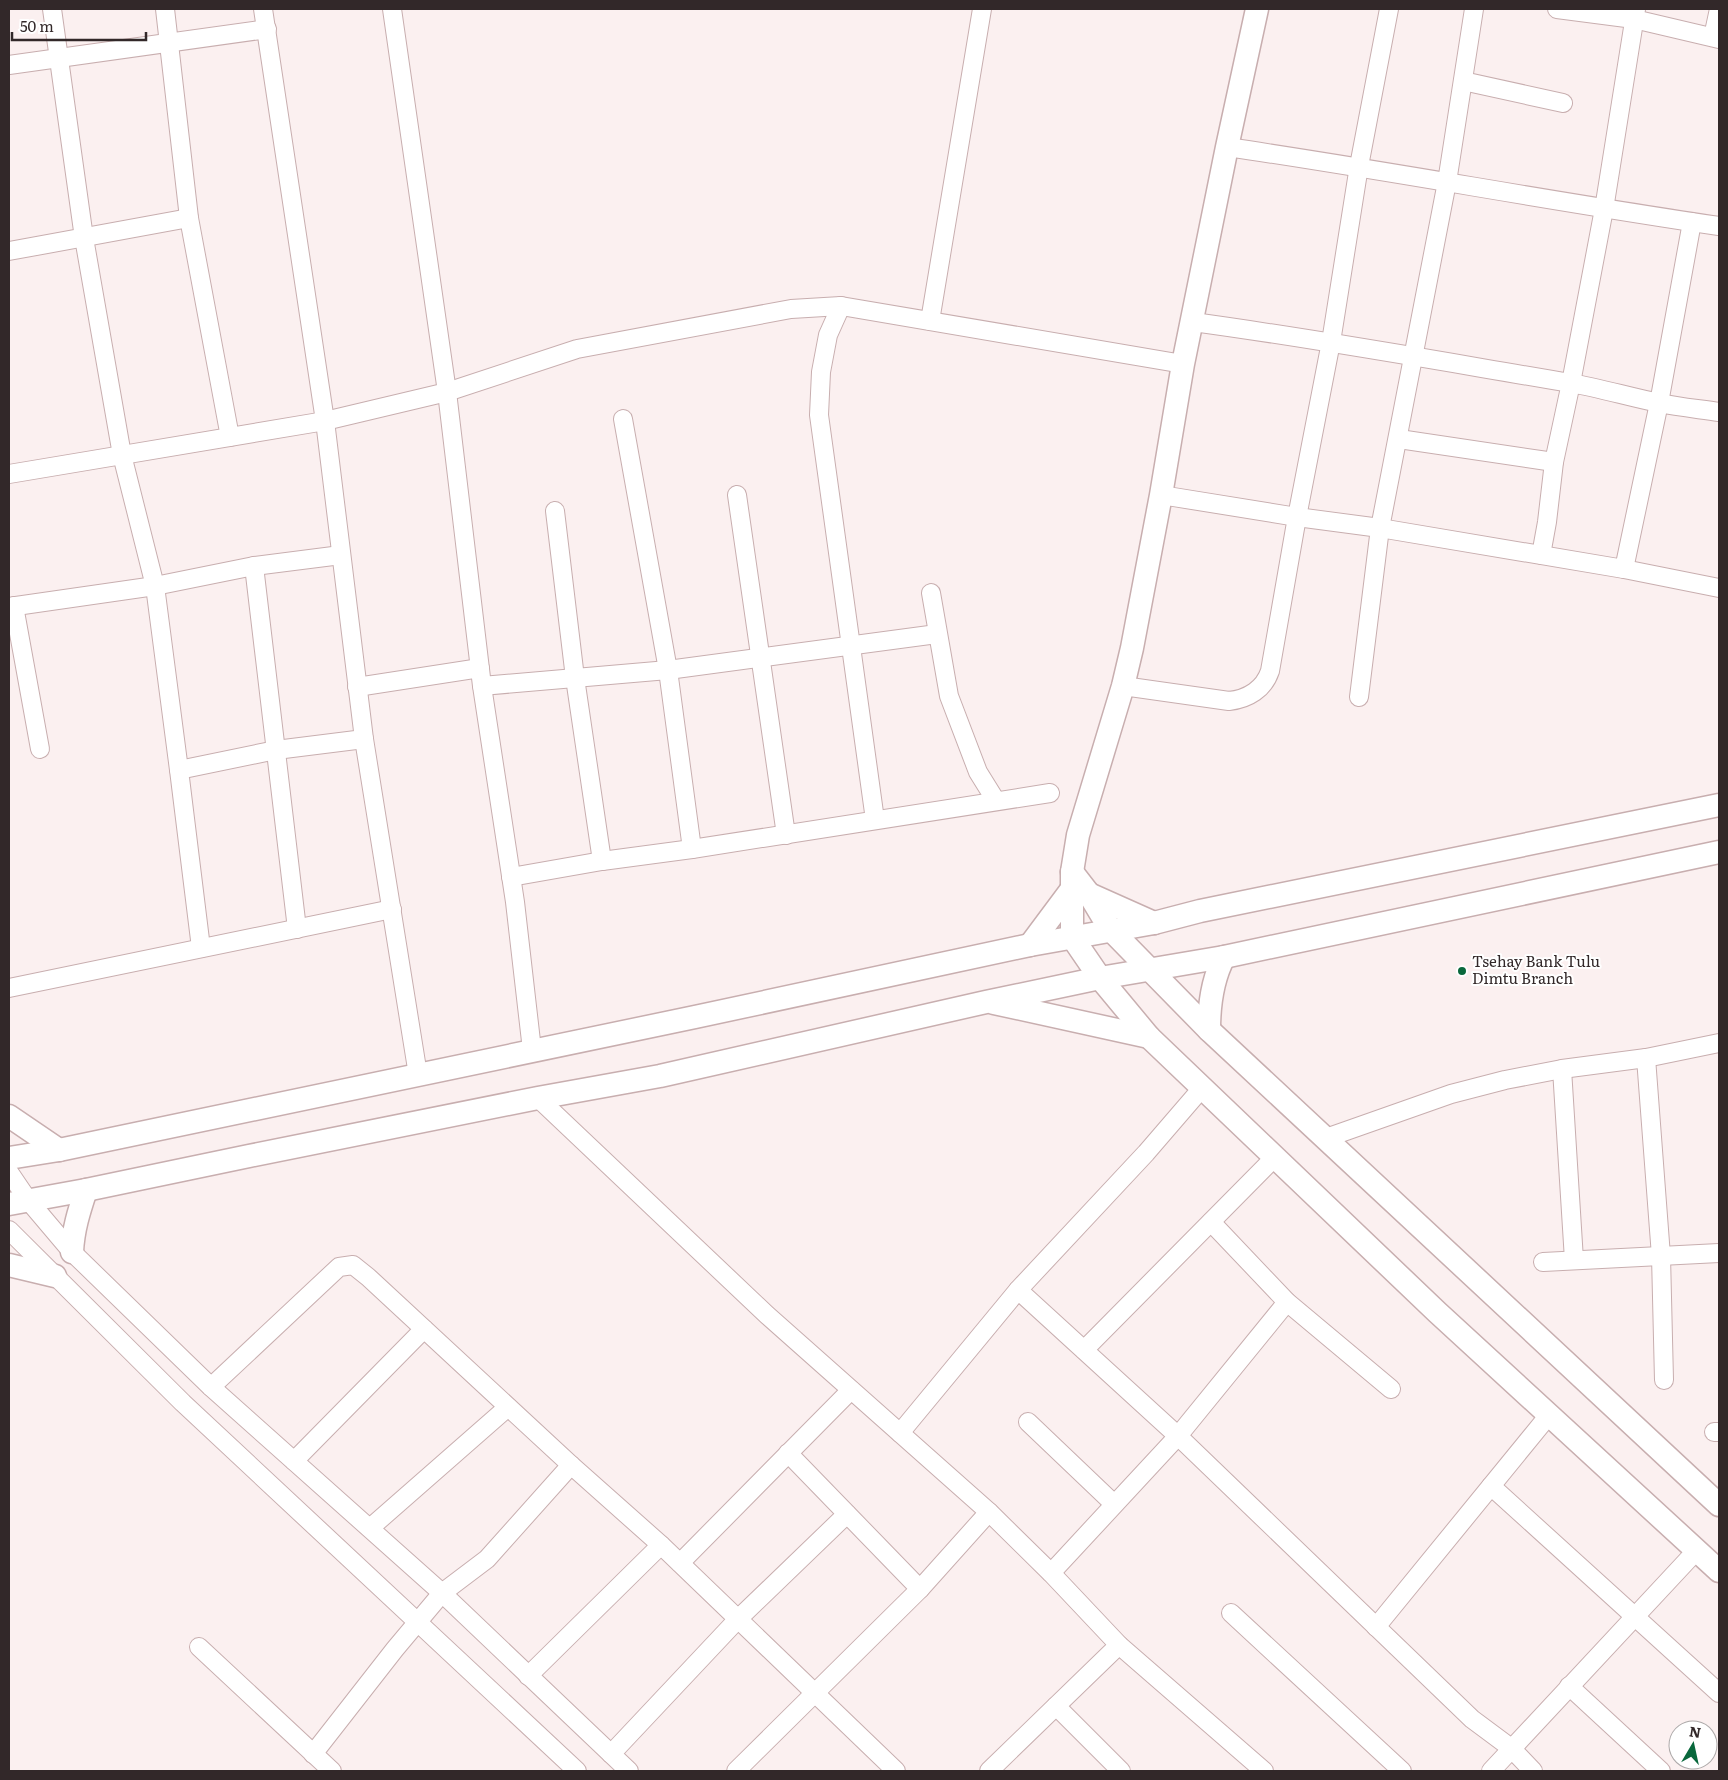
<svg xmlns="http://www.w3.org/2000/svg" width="1728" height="1780" font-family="Literata,serif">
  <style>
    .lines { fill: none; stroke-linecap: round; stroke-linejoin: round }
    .minor-casing { stroke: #c8aeaf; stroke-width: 20 }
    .major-casing { stroke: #c8aeaf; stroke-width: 25 }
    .minor { stroke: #fff; stroke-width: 18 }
    .major { stroke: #fff; stroke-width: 22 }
    .poi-dot { fill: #09683c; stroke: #fff; stroke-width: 2 }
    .labels { text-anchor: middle; stroke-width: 4; stroke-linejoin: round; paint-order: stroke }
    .poi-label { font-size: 15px; fill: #322829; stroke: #fff; text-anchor: start }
  </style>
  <rect width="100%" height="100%" fill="#fbf0f0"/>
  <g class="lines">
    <g class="minor-casing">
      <g id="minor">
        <polyline points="52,9 84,238 122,455 155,586 179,770"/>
        <polyline points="165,9 189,218 230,437"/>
        <polyline points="263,9 325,421 364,739 418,1075"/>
        <polyline points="392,9 447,392 482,686 515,902 532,1050"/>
        <polyline points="1557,9 1634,19 1719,39"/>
        <polyline points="1713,37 1719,9"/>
        <polyline points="9,65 267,29"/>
        <polyline points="1463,81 1563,103"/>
        <path d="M1227,147C1391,171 1555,202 1719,226"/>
        <polyline points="9,251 189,218"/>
        <polyline points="841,306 828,335 821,372 819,415 875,820"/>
        <polyline points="930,321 982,9"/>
        <path d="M1193,322C1319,339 1445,362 1570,383C1600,388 1629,397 1659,403C1679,407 1699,409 1719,412"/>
        <polyline points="623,419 668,670 692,849"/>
        <polyline points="1399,439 1554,462"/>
        <polyline points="9,474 325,421 447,392 577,349 791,309 841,306 1183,364"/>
        <polyline points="737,495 786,835"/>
        <polyline points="1161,495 1297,517 1380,528 1624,569 1659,403 1692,222"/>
        <polyline points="555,511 575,678 602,861"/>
        <polyline points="1541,555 1547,522 1554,462 1571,383 1604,209 1636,9"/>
        <polyline points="254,566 297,929"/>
        <polyline points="1624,569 1719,588"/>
        <polyline points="931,593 949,696 978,772 996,801"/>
        <polyline points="14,606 40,749"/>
        <polyline points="9,607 155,586 254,566 341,555"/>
        <polyline points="482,686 668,670 937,634"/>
        <path d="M1123,686L1229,701C1248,699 1264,689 1270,671L1297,517L1331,342L1359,166L1389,9"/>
        <polyline points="357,687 480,668"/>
        <polyline points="1359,697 1380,528 1447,182 1474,9"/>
        <polyline points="511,877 602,861 692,849 1050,793"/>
        <polyline points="201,948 179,770 276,750 364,739"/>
        <polyline points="9,988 392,909"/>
        <polyline points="1646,1058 1661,1256 1664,1380"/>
        <polyline points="1562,1069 1574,1260"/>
        <polyline points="538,1098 767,1315 989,1512 1051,1573 1119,1645 1264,1771"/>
        <polyline points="1326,1138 1451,1094 1505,1080 1562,1069 1646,1058 1719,1043"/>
        <polyline points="9,1172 28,1200 72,1252 211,1387 442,1593 629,1771"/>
        <polyline points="1211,1222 1287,1302 1391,1389"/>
        <polyline points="9,1230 183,1403 577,1771"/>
        <polyline points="1543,1262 1719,1253"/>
        <polyline points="1018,1290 1178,1436 1472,1719 1511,1748 1533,1771"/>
        <polyline points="1084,1350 1275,1157"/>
        <polyline points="211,1387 339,1267 353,1265 368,1277 571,1465 661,1545 896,1771"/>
        <polyline points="1028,1422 1114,1504"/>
        <polyline points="1714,1432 1719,1432"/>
        <polyline points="900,1433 1018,1290 1146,1153 1202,1088"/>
        <polyline points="788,1453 920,1589"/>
        <polyline points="294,1461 424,1329"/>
        <polyline points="1491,1486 1719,1693"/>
        <polyline points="370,1528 508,1407"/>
        <polyline points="680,1563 851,1390"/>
        <polyline points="1051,1573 1178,1436 1287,1302"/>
        <polyline points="1231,1613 1402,1771"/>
        <polyline points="1376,1627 1549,1415"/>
        <polyline points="199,1647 332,1771"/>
        <polyline points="528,1676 661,1545"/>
        <polyline points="1569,1686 1661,1771"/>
        <polyline points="1056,1706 1121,1771"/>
        <polyline points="313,1754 395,1649 442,1593 487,1559 571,1465"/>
        <polyline points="611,1754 738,1619 847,1514"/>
        <polyline points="736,1771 920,1589 989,1512"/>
        <polyline points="989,1771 1119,1645"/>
        <polyline points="1491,1771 1697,1550"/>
      </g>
    </g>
    <g class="major-casing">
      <g id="major">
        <polyline points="1257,9 1227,147 1183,364 1161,495 1132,648 1123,686 1078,835 1072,872 1072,937 1100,978 1149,1037 1437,1312 1719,1571"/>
        <polyline points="1072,872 1089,894 1110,929 1209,1030 1719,1505"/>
        <polyline points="1089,894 1154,923"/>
        <polyline points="1030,945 1071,890"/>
        <polyline points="994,1003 1149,1037"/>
        <path d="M1209,1030C1209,1004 1212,980 1224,957"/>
        <polyline points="9,1116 59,1150"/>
        <polyline points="9,1158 59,1150 695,1017 1030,945 1154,923 1200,911 1719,805"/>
        <polyline points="9,1204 86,1190 249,1156 538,1098 660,1076 986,1002 1100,978 1224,957 1719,852"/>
        <path d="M72,1252C73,1230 79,1211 86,1190"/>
        <polyline points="9,1265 55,1276"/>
      </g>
    </g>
    <use href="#minor" class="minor"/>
    <use href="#major" class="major"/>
  </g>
  <circle class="poi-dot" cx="1462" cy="971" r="5"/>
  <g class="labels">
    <g class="poi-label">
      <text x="1472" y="967">Tsehay Bank Tulu<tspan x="1472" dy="17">Dimtu Branch</tspan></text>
    </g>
  </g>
  <rect width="1728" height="1780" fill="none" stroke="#322829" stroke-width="20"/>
  <g transform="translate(1693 1745) rotate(9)"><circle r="24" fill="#ffffff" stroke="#ada9a9"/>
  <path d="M0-4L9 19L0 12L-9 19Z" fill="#09683c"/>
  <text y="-8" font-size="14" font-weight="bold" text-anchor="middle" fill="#322829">N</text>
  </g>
  <path d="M12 32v8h134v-8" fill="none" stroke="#322829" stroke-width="2.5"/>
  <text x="20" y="32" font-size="15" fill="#322829" stroke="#ffffff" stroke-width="4" paint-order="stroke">50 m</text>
</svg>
